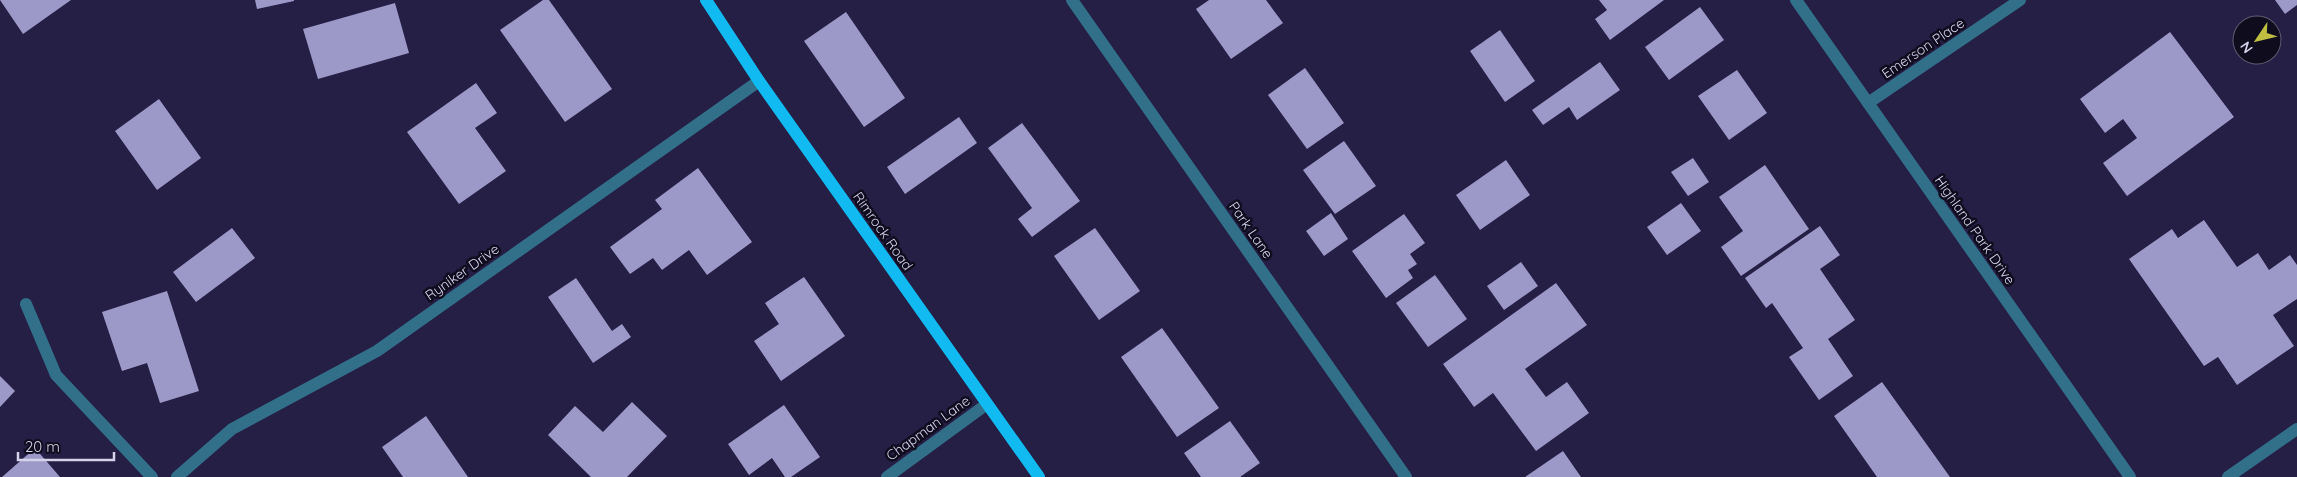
<svg xmlns="http://www.w3.org/2000/svg" width="2297" height="477" font-family="Quicksand,sans-serif">
  <style>
    .building { fill: #9c98c8 }
    .lines { fill: none; stroke-linecap: round; stroke-linejoin: round }
    .minor { stroke: #32708a; stroke-width: 12 }
    .major { stroke: #11baf0; stroke-width: 12 }
    .labels { text-anchor: middle; stroke-width: 5; stroke-linejoin: round; paint-order: stroke }
    .street-label { font-size: 14px; fill: #d5d3ec; stroke: #0e0c1d }
  </style>
  <rect width="100%" height="100%" fill="#251e45"/>
  <g class="building">
    <polygon points="0,0 71,0 23,34"/>
    <polygon points="255,0 294,0 294,1 257,9"/>
    <polygon points="543,0 549,0 612,89 565,122 500,30"/>
    <polygon points="1209,0 1266,0 1283,23 1231,59 1196,9"/>
    <polygon points="1599,0 1664,0 1610,40 1595,19 1607,10"/>
    <polygon points="2275,0 2297,0 2297,5 2285,14"/>
    <polygon points="395,3 409,53 318,79 303,29"/>
    <polygon points="1700,7 1724,40 1669,80 1645,47"/>
    <polygon points="846,12 905,98 864,127 804,41"/>
    <polygon points="1500,30 1535,81 1505,102 1470,51"/>
    <polygon points="2170,32 2234,117 2127,196 2103,163 2137,138 2123,119 2105,133 2080,99"/>
    <polygon points="1600,62 1620,90 1577,120 1569,107 1543,125 1532,110"/>
    <polygon points="1305,68 1344,123 1307,149 1268,95"/>
    <polygon points="1737,70 1767,113 1729,140 1698,96"/>
    <polygon points="476,83 497,113 475,128 506,171 459,204 407,132"/>
    <polygon points="159,99 201,158 157,190 115,131"/>
    <polygon points="959,117 977,143 905,194 887,167"/>
    <polygon points="1022,123 1080,201 1032,237 1018,219 1032,208 988,148"/>
    <polygon points="1344,141 1376,186 1335,214 1303,170"/>
    <polygon points="1693,158 1709,182 1688,196 1671,172"/>
    <polygon points="1506,160 1530,195 1480,230 1456,195"/>
    <polygon points="1765,165 1809,229 1741,276 1721,247 1743,231 1719,197"/>
    <polygon points="698,168 752,242 707,275 689,250 662,270 653,258 630,274 610,247 662,209 655,200"/>
    <polygon points="1681,203 1701,231 1667,255 1647,227"/>
    <polygon points="1331,213 1348,239 1324,256 1306,231"/>
    <polygon points="1404,214 1425,243 1410,254 1417,264 1408,270 1413,278 1386,298 1352,251"/>
    <polygon points="2204,220 2237,267 2258,253 2269,270 2290,255 2297,265 2297,299 2273,315 2294,346 2237,385 2218,357 2204,366 2129,259 2172,229 2178,238"/>
    <polygon points="1820,226 1840,255 1820,269 1855,320 1828,339 1853,376 1819,400 1789,357 1803,348 1772,303 1766,308 1745,278"/>
    <polygon points="232,228 255,258 196,302 173,272"/>
    <polygon points="1095,228 1140,291 1099,320 1054,256"/>
    <polygon points="1521,262 1538,286 1504,310 1487,286"/>
    <polygon points="1435,275 1467,319 1428,347 1396,303"/>
    <polygon points="804,277 845,336 781,381 754,341 779,324 765,303"/>
    <polygon points="576,278 612,331 622,324 631,337 593,363 548,297"/>
    <polygon points="1556,283 1587,325 1525,369 1546,397 1567,382 1589,413 1536,451 1493,393 1474,407 1443,364"/>
    <polygon points="167,291 199,391 160,403 147,363 122,371 102,312"/>
    <polygon points="1162,328 1219,408 1177,437 1121,357"/>
    <polygon points="0,376 15,391 0,407"/>
    <polygon points="1882,382 1950,477 1877,477 1834,416"/>
    <polygon points="632,402 667,436 627,477 591,477 548,435 575,406 603,432"/>
    <polygon points="784,405 820,457 791,477 785,477 772,458 749,475 728,444"/>
    <polygon points="426,416 468,477 403,477 382,447"/>
    <polygon points="1230,421 1260,463 1240,477 1201,477 1184,453"/>
    <polygon points="35,448 60,477 2,477"/>
    <polygon points="1563,451 1581,477 1525,477"/>
  </g>
  <g class="lines">
    <g class="minor">
      <polyline points="1072,0 1406,477"/>
      <polyline points="1796,0 2130,477"/>
      <polyline points="1868,103 2020,0"/>
      <polyline points="26,304 56,375 152,477"/>
      <polyline points="177,477 232,429 377,351 759,81"/>
      <polyline points="887,477 987,404"/>
      <polyline points="2228,477 2297,429"/>
    </g>
    <polyline class="major" points="706,0 759,81 1039,477"/>
  </g>
  <g class="labels">
    <g class="street-label">
      <text transform="translate(1923 48) rotate(-34)" y="5">Emerson Place</text>
      <text transform="translate(1251 230) rotate(55)" y="5">Park Lane</text>
      <text transform="translate(1975 230) rotate(55)" y="5">Highland Park Drive</text>
      <text transform="translate(883 231) rotate(55)" y="5">Rimrock Road</text>
      <text transform="translate(462 272) rotate(-35)" y="5">Ryniker Drive</text>
      <text transform="translate(928 428) rotate(-36)" y="5">Chapman Lane</text>
    </g>
  </g>
  <g transform="translate(2257 40) rotate(235)"><circle r="24" fill="#0e0c1d" stroke="#5e5c70"/>
  <path d="M0-4L9 19L0 12L-9 19Z" fill="#bfbe41"/>
  <text y="-8" font-size="14" font-weight="bold" text-anchor="middle" fill="#d5d3ec">N</text>
  </g>
  <path d="M18 452v8h96v-8" fill="none" stroke="#d5d3ec" stroke-width="2.5"/>
  <text x="25" y="452" font-size="15" fill="#d5d3ec" stroke="#0e0c1d" stroke-width="4" paint-order="stroke">20 m</text>
</svg>
